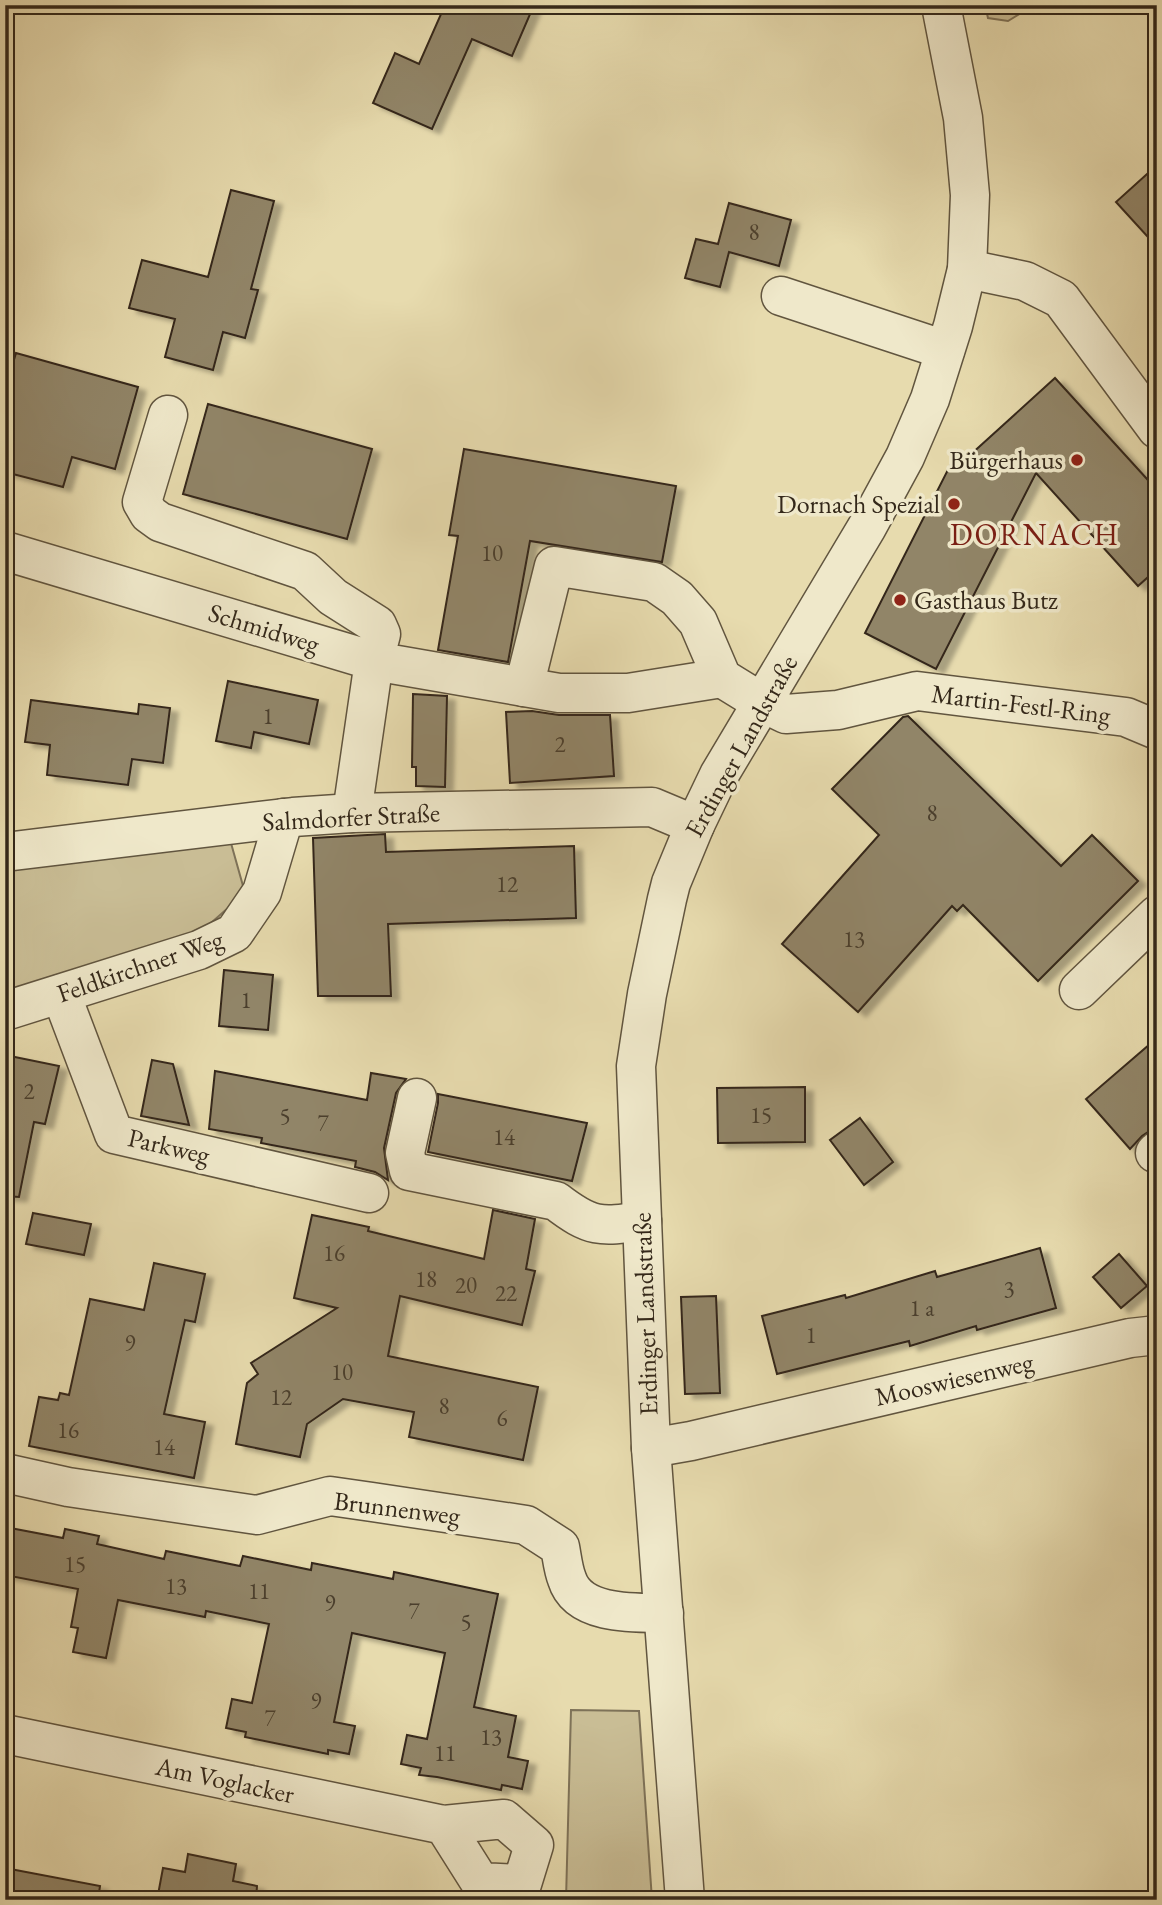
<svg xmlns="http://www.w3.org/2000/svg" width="1162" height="1905" font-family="'EB Garamond',serif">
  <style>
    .green { fill: #c9bd95; stroke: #7e7258; stroke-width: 2 }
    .building { fill: #918567; stroke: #34281a; stroke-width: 2; filter: url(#shadow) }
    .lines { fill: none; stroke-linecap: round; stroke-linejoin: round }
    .minor-casing { stroke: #61553f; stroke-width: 41 }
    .minor { stroke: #efe8ca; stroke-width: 38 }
    .poi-dot { fill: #8f2418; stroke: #efe8ca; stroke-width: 2.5 }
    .labels { text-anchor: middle; stroke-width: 7; stroke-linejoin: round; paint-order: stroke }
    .number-label { font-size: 23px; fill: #4b3f2d }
    .poi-label { font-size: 26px; fill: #34281a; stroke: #efe8ca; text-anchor: end }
    .street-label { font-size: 26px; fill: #34281a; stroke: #efe8ca }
    .quarter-label { font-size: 30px; letter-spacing: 2px; fill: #7a1f14; stroke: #efe8ca }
  </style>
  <defs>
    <filter id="shadow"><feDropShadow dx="8" dy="4.5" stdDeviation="2" flood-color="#0004"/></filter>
  </defs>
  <rect width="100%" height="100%" fill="#e7dbae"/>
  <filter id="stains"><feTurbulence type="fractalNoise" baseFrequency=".00286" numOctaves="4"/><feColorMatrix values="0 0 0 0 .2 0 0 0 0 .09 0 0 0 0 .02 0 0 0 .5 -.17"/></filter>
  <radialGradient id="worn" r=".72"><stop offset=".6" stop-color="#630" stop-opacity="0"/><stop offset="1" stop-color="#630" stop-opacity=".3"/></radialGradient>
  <g class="green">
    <polygon points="985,5 1034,5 1008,21 988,18"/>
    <polygon points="229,836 245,893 203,930 5,995 5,869"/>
    <polygon points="571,1710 639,1711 652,1900 566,1900"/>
  </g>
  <g class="building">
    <polygon points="445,5 534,5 512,56 472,39 432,129 373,103 395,53 419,64"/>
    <polygon points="1157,165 1157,247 1116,202"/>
    <polygon points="231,190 274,201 251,289 258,290 245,338 223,332 213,370 165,357 175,319 129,308 142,260 208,277"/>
    <polygon points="729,203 791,220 779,266 729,252 720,287 685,278 696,239 718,244"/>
    <polygon points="16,353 138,387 115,469 72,457 63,487 5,472 5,390"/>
    <polygon points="1055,378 1157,490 1157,569 1138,586 1036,473 936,669 865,633 958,450 969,456"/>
    <polygon points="208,404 372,449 347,539 183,494"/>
    <polygon points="464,449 676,486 662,562 530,541 508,662 438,650 458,536 449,535"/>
    <polygon points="228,681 318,700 309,744 254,732 251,748 216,741"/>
    <polygon points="413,694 447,696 445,787 416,786 416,767 412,767"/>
    <polygon points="31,700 138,714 139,704 170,708 163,763 132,759 128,785 47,775 50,745 25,742"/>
    <polygon points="532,711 559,715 610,715 614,776 510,783 506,712"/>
    <polygon points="908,716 1061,866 1092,835 1138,881 1038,981 963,905 957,911 952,906 858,1012 782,944 879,835 832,789 903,717"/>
    <polygon points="385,834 386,852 574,846 576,918 388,924 391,996 318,996 313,838"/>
    <polygon points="224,970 273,975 268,1030 219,1026"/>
    <polygon points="1157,1038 1157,1126 1142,1136 1130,1149 1086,1099"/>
    <polygon points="5,1055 59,1066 45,1124 34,1122 19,1197 5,1196"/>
    <polygon points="152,1060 173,1064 189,1125 141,1116"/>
    <polygon points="215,1071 367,1100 371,1073 406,1079 396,1093 384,1148 388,1180 375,1172 355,1167 356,1161 261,1143 262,1138 209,1129"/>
    <polygon points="805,1087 805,1142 718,1143 717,1088"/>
    <polygon points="438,1094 587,1123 572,1181 428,1152 438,1103"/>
    <polygon points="860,1118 893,1162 864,1185 830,1140"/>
    <polygon points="493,1210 535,1219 526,1269 535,1271 522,1325 400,1296 388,1356 538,1387 523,1460 409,1437 414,1412 343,1399 307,1424 300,1457 236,1444 247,1383 258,1374 251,1363 337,1308 294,1298 312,1215 369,1227 368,1231 484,1259"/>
    <polygon points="33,1213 91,1224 84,1255 26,1244"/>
    <polygon points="1040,1248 1056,1308 977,1330 976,1326 910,1346 909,1341 777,1374 762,1316 845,1295 846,1298 935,1271 937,1277"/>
    <polygon points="1119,1254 1147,1286 1121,1308 1093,1277"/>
    <polygon points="154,1263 205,1274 195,1322 185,1320 164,1414 205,1422 194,1478 29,1446 39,1397 58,1400 60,1393 69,1395 90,1299 144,1310"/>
    <polygon points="716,1296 720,1393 685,1394 681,1297"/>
    <polygon points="5,1527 63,1538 65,1529 99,1536 97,1544 164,1559 166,1551 240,1566 243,1556 311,1570 312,1563 393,1579 394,1572 498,1594 474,1707 516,1716 508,1757 528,1761 522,1789 502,1785 501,1790 437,1777 419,1775 421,1768 401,1764 407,1735 427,1739 445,1653 352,1633 334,1722 355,1726 349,1754 328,1750 328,1754 245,1737 246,1732 226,1728 232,1699 252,1703 269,1624 206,1611 205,1617 118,1600 106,1658 73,1652 78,1628 71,1627 78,1589 5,1575"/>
    <polygon points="188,1854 236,1864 233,1881 257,1886 256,1900 157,1900 163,1868 185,1872"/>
    <polygon points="5,1868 100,1886 98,1900 5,1900"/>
  </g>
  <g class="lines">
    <g class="minor-casing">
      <g id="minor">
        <polyline points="967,269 1025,281 1061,299 1157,429"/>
        <polyline points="781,296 945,350"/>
        <polyline points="168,415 142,502 149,514 160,522 305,571 333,597 377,625 381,634 374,661 559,693 628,693 722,678"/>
        <polyline points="5,551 374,661 352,813"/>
        <polyline points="524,687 554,566 654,582 677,598 698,622 722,678 761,702 786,714 838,710 917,691 1126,717 1157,730"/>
        <polyline points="5,852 293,817 352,813 652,807 695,825"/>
        <polyline points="1079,990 1157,915"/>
        <polyline points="61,994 114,1134 369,1193"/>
        <polyline points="5,1011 199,950 234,933 262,892 284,818"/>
        <path d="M417,1098L405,1153L409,1171L556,1201C591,1228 600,1227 642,1221"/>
        <polyline points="1155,1153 1157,1151"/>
        <polyline points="651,1448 691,1441 1130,1338 1157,1335"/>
        <path d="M5,1473L68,1487L257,1515L330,1496L372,1502L526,1525L560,1547C562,1557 563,1569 567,1579C578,1615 633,1613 664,1613"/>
        <polyline points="5,1734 444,1825 504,1819 534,1845 522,1884 480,1882 444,1825"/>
        <polyline points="685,1900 651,1448 636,1066 647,994 667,899 671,883 695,825 719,775 867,527 905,457 930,399 953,326 967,269 970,195 963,118 941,5"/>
      </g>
    </g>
    <use href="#minor" class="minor"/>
  </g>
  <g class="poi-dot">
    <circle cx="1077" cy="460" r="7"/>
    <circle cx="954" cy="504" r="7"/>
    <circle cx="900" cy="600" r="7"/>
  </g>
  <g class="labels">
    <g class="number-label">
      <text x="754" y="240">8</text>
      <text x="492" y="561">10</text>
      <text x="268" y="724">1</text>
      <text x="560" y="752">2</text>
      <text x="932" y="821">8</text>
      <text x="507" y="892">12</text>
      <text x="854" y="947">13</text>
      <text x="246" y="1008">1</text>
      <text x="29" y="1099">2</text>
      <text x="761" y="1123">15</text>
      <text x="285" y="1124">5</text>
      <text x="323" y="1131">7</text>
      <text x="504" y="1145">14</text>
      <text x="334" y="1261">16</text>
      <text x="426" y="1287">18</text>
      <text x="466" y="1293">20</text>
      <text x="1009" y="1297">3</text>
      <text x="506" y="1301">22</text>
      <text x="922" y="1316">1 a</text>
      <text x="811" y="1343">1</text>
      <text x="130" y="1351">9</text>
      <text x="342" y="1380">10</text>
      <text x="281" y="1405">12</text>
      <text x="444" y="1414">8</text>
      <text x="502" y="1426">6</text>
      <text x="68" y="1438">16</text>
      <text x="164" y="1455">14</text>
      <text x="75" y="1572">15</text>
      <text x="176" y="1594">13</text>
      <text x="259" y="1599">11</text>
      <text x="330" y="1611">9</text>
      <text x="414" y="1619">7</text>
      <text x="466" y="1630">5</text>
      <text x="316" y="1709">9</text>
      <text x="270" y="1726">7</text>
      <text x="491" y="1745">13</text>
      <text x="445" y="1761">11</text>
    </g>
    <g class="poi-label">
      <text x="1063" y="469">Bürgerhaus</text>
      <text x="940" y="513">Dornach Spezial</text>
      <text x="914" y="609" text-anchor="start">Gasthaus Butz</text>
    </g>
    <g class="street-label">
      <text transform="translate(264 628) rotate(17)" y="9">Schmidweg</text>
      <text transform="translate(1021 704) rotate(7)" y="9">Martin-Festl-Ring</text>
      <text transform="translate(741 746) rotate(-61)" y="9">Erdinger Landstraße</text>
      <text transform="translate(351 817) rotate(-3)" y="9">Salmdorfer Straße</text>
      <text transform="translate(140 966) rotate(-19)" y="9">Feldkirchner Weg</text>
      <text transform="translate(169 1146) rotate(13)" y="9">Parkweg</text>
      <text transform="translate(645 1314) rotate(-92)" y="9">Erdinger Landstraße</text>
      <text transform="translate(954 1379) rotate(-13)" y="9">Mooswiesenweg</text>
      <text transform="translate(397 1508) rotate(7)" y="9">Brunnenweg</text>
      <text transform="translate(225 1780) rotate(12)" y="9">Am Voglacker</text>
    </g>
    <g class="quarter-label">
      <text x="1035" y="545">DORNACH</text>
    </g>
  </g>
  <rect width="1162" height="1905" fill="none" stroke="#e7dbae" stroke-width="28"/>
  <rect x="7" y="7" width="1148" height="1891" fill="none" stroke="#34281a" stroke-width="3.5"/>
  <rect x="14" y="14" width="1134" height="1877" fill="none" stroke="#34281a" stroke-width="2"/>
  <rect width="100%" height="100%" filter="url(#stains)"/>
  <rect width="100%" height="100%" fill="url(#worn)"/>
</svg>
